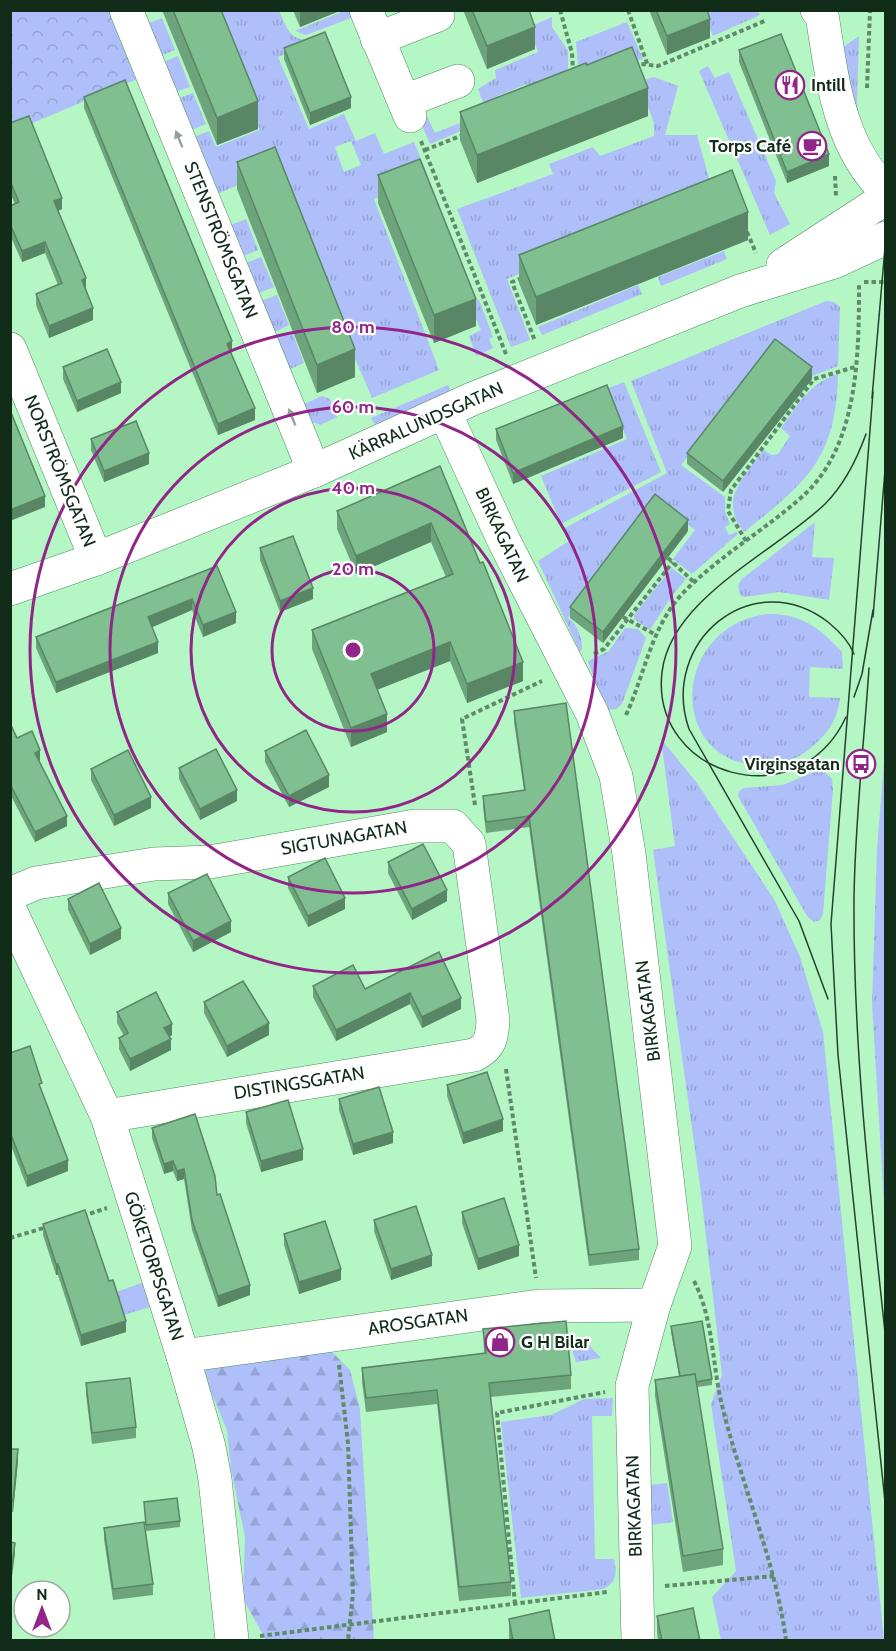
<svg xmlns="http://www.w3.org/2000/svg" width="896" height="1651" font-family="Cabin,sans-serif">
  <style>
    .grass { fill: url(#grass-tufts); fill-rule: evenodd }
    .forest { fill: url(#forest-firs) }
    .park { fill: url(#park-crowns) }
    .lines { fill: none; stroke-linecap: round; stroke-linejoin: round }
    .minor-casing { stroke: #4e8c60; stroke-width: 34 }
    .path { stroke: #5f8b6a; stroke-width: 4; stroke-dasharray: 4.5 3; stroke-linecap: butt }
    .minor { stroke: #fff; stroke-width: 33 }
    .tram { stroke: #24422d; stroke-width: 1.5 }
    .wall { fill: #6da47c }
    .shaded-wall { fill: #598665 }
    .building { fill: #7fbf90; stroke: #598665; stroke-width: 1.5 }
    .oneway { fill: #94a098 }
    .ring { fill: none; stroke: #912588; stroke-width: 3 }
    .labels { text-anchor: middle; stroke-width: 4.5; stroke-linejoin: round; paint-order: stroke }
    .poi-label { font-size: 18px; font-weight: bold; fill: #122c1a; stroke: #fff; text-anchor: start }
    .street-label { font-size: 18px; fill: #122c1a; stroke: #fff }
    .centre { fill: #912588; stroke: #fff; stroke-width: 3 }
    .ring-label { font-size: 18px; text-anchor: middle; font-weight: bold; fill: #912588; stroke: #fff; stroke-width: 4.5; stroke-linejoin: round; paint-order: stroke }
  </style>
  <defs>
    <pattern id="grass-tufts" width="24" height="20" patternUnits="userSpaceOnUse" patternTransform="scale(1.5)"><rect width="24" height="20" fill="#aebff9"/><path d="M3 7l-1-3M5 7V3M7 7l1-3M15 17l-1-3M17 17v-4M19 17l1-3" fill="none" stroke="#95a4d5"/></pattern>
    <pattern id="forest-firs" width="22" height="20" patternUnits="userSpaceOnUse" patternTransform="scale(1.5)"><rect width="22" height="20" fill="#aebff9"/><path d="M5 1l3.5 6h-7zM16 11l3.5 6h-7z" fill="#95a4d5"/></pattern>
    <pattern id="park-crowns" width="20" height="18" patternUnits="userSpaceOnUse" patternTransform="scale(1.5)"><rect width="20" height="18" fill="#aebff9"/><path d="M2 6a3 3 0 1 1 6 0M12 15a3 3 0 1 1 6 0" fill="none" stroke="#95a4d5"/></pattern>
  </defs>
  <rect width="100%" height="100%" fill="#b5f6c5"/>
  <g class="grass">
    <path d="M214,11H279C291,38 293,42 324,39L278,57L309,129L344,114L356,141L375,133L384,154L414,142L428,176L374,199L439,370L372,398L274,170L217,194L192,138L209,131L216,147L260,130ZM351,141L361,165L344,172L335,147Z"/>
    <polygon points="344,11 357,11 359,15 306,35 295,31"/>
    <polygon points="703,11 758,11 760,15 713,36"/>
    <polygon points="552,17 552,27 568,51 568,88 537,99 526,84 498,96 505,113 489,118 478,89 496,78 495,70 538,52 529,27"/>
    <polygon points="162,18 175,50 160,56 147,24"/>
    <polygon points="627,22 643,59 579,76 576,42"/>
    <polygon points="859,36 857,103 860,123 839,50"/>
    <polygon points="178,56 190,87 175,92 163,62"/>
    <polygon points="708,66 715,78 729,72 776,181 774,193 790,224 770,235 699,71"/>
    <polygon points="654,77 678,86 665,135 697,135 714,196 507,279 530,340 511,347 457,209 553,174 549,164 593,147 600,156 654,136 654,123 639,82"/>
    <polygon points="193,93 206,124 191,130 177,99"/>
    <polygon points="423,108 435,133 482,114 485,121 430,144 417,114"/>
    <polygon points="246,219 258,250 241,257 228,226"/>
    <polygon points="724,251 727,259 661,286 658,277"/>
    <polygon points="261,257 274,287 256,294 244,264"/>
    <polygon points="638,285 642,294 542,335 538,327"/>
    <polygon points="277,295 289,325 273,333 259,302"/>
    <polygon points="479,300 493,337 489,339 493,348 476,356 469,336 481,330 469,303"/>
    <path d="M826,301L834,302L840,307L838,366L812,376L775,348L681,465L725,497V512L730,524L725,527L729,535L736,532L738,534L692,574L673,559L695,530L656,500L568,618C578,625 582,637 582,649L580,652L538,561L569,541L563,529L667,473L631,381Z"/>
    <polygon points="292,332 304,363 288,370 275,339"/>
    <path d="M838,374C836,459 807,482 744,532C718,499 744,478 763,450L772,455L778,454L790,436L781,428C799,404 809,383 838,374Z"/>
    <polygon points="624,382 661,472 561,524 541,476 627,439 606,389"/>
    <polygon points="448,385 452,393 375,425 371,418"/>
    <polygon points="322,396 330,399 337,417 320,425 308,420 302,405"/>
    <polygon points="815,522 812,557 834,558 829,600 779,592 744,597 740,595 738,585 742,579"/>
    <polygon points="672,568 686,579 671,597 650,630 634,619 634,615"/>
    <path d="M767,614C801,613 820,628 842,652L843,669L810,667L809,697L840,698C837,724 824,738 804,753C793,761 775,765 761,765C668,765 669,627 767,614Z"/>
    <polygon points="625,628 638,629 646,638 622,704 616,709 608,710 602,701 588,661 609,651"/>
    <polygon points="661,739 697,783 775,901 800,957 823,1032 884,1640 721,1640 712,1597 736,1571 711,1404 722,1375 700,1185 653,850 675,846"/>
    <polygon points="885,750 886,750 885,1221 872,1003 877,849"/>
    <polygon points="821,769 832,779 833,789 823,914 820,920 814,922 807,916 738,796 739,791 744,788 783,785"/>
    <polygon points="142,1283 150,1307 124,1315 116,1292"/>
    <polygon points="566,1333 583,1339 601,1358 576,1362"/>
    <path d="M613,1398L612,1416H592L595,1559H614C617,1573 617,1583 603,1589L521,1598L501,1422L551,1415L584,1399Z"/>
    <polygon points="667,1483 673,1522 651,1525 650,1485"/>
  </g>
  <polygon class="forest" points="327,1347 350,1370 360,1409 374,1640 266,1640 243,1599 245,1537 231,1469 227,1430 197,1359"/>
  <polygon class="park" points="11,11 114,11 142,77 11,132"/>
  <g class="lines">
    <g class="minor-casing">
      <g id="minor">
        <polyline points="126,10 314,471"/>
        <polyline points="366,10 410,116"/>
        <path d="M817,10L822,15C832,77 838,145 886,191"/>
        <polyline points="377,39 438,15"/>
        <polyline points="405,101 458,81"/>
        <polyline points="783,265 886,198"/>
        <polyline points="10,349 96,559"/>
        <polyline points="445,413 504,541 592,713 616,776 629,854 675,1246 654,1305 632,1386 638,1640"/>
        <polyline points="10,589 96,559 314,471 472,399 740,291 834,262 886,238"/>
        <path d="M10,894L36,883L154,864L210,862L415,826H453L469,844L493,1020C492,1037 491,1047 474,1055L107,1116"/>
        <polyline points="10,910 107,1116 183,1356 209,1447 215,1479 232,1640"/>
        <polyline points="183,1356 539,1306 654,1305"/>
      </g>
    </g>
    <g class="path">
      <polyline points="560,10 572,53 573,70"/>
      <polyline points="628,10 648,66"/>
      <polyline points="634,63 658,66 767,20"/>
      <polyline points="867,88 870,10"/>
      <polyline points="421,141 506,354"/>
      <polyline points="425,150 463,135"/>
      <polyline points="835,176 836,196"/>
      <polyline points="747,232 756,253"/>
      <polyline points="522,278 512,282 535,341"/>
      <polyline points="864,282 886,282"/>
      <polyline points="746,541 728,511 731,490 814,379 855,367"/>
      <polyline points="668,558 695,583"/>
      <polyline points="623,617 656,635"/>
      <polyline points="594,654 604,649 673,562"/>
      <path d="M626,715C645,674 651,627 683,593C719,556 765,530 803,496C859,445 859,353 859,283"/>
      <polyline points="475,805 462,719 542,681"/>
      <polyline points="506,1069 536,1278"/>
      <polyline points="83,1216 107,1208"/>
      <polyline points="10,1238 47,1227"/>
      <path d="M694,1281C713,1318 712,1361 721,1401C740,1482 775,1558 786,1640"/>
      <polyline points="339,1365 348,1443 353,1594 348,1640"/>
      <polyline points="665,1586 774,1576"/>
      <polyline points="515,1604 497,1413 605,1392"/>
      <polyline points="260,1636 607,1592"/>
    </g>
    <use href="#minor" class="minor"/>
    <g class="tram">
      <polyline points="873,392 831,924 838,1055 886,1511"/>
      <polyline points="872,398 886,236"/>
      <polyline points="873,617 886,458"/>
      <path d="M869,668C864,744 855,821 854,898C853,1047 870,1194 886,1341"/>
      <polyline points="854,697 862,674 873,610"/>
      <path d="M846,717C798,820 650,776 662,672C671,598 775,552 825,504C844,485 857,459 866,434"/>
      <path d="M828,999L799,921L689,729C659,642 752,564 828,622C839,631 849,641 854,654"/>
    </g>
  </g>
  <g class="wall">
    <polygon points="162,10 221,10 258,129 217,145"/>
    <polygon points="293,10 342,10 300,27"/>
    <polygon points="463,10 529,10 535,49 487,69"/>
    <polygon points="649,10 707,10 710,38 667,55"/>
    <polygon points="284,48 351,108 310,125 284,59"/>
    <polygon points="739,50 829,166 787,183 739,62"/>
    <polygon points="84,97 232,352 231,353 255,420 218,435 84,108"/>
    <polygon points="460,112 648,116 477,183 460,140"/>
    <polygon points="10,123 62,209 58,211 85,289 93,320 49,338 36,305 36,294 58,285 45,253 22,262 10,235 10,206 15,204 10,193"/>
    <polygon points="237,162 355,377 317,393 237,189"/>
    <polygon points="378,175 476,326 434,343 378,203"/>
    <polygon points="748,240 536,325 519,283 519,255"/>
    <polygon points="63,367 121,393 77,412 63,379"/>
    <polygon points="812,379 723,492 687,464 687,453"/>
    <polygon points="496,429 623,438 513,484 496,440"/>
    <polygon points="91,439 149,464 104,482 91,450"/>
    <polygon points="440,466 523,681 467,703 450,661 377,690 387,732 351,747 312,649 312,630 446,577 431,542 356,574 337,529 337,511"/>
    <polygon points="688,531 603,643 570,618 570,607"/>
    <polygon points="260,548 313,599 280,612 260,560"/>
    <polygon points="217,566 236,623 203,637 192,610 152,627 158,653 56,693 36,648 36,637"/>
    <polygon points="514,711 639,1249 639,1260 589,1266 529,827 486,833 483,807 483,796 524,790 514,722"/>
    <polygon points="10,723 17,738 40,760 39,761 67,826 35,842 10,794"/>
    <polygon points="265,751 329,787 289,807 265,762"/>
    <polygon points="179,768 237,801 200,820 179,779"/>
    <polygon points="91,769 151,808 114,826 91,780"/>
    <polygon points="388,862 447,901 412,920 388,873"/>
    <polygon points="288,877 345,909 308,927 288,888"/>
    <polygon points="168,893 231,932 193,952 168,904"/>
    <polygon points="68,899 121,939 90,955 68,910"/>
    <polygon points="439,952 461,1009 422,1028 410,1004 336,1041 313,997 313,986 365,989"/>
    <polygon points="204,1002 269,1035 227,1057 204,1013"/>
    <polygon points="117,1012 172,1035 169,1036 171,1050 130,1071 119,1049 119,1038 124,1036 117,1023"/>
    <polygon points="10,1053 42,1092 68,1171 27,1187 10,1143"/>
    <polygon points="447,1085 503,1131 463,1144 447,1096"/>
    <polygon points="339,1099 393,1143 353,1155 339,1110"/>
    <polygon points="246,1112 303,1160 261,1172 246,1123"/>
    <polygon points="152,1128 217,1195 250,1295 218,1307 192,1230 184,1179 177,1181 173,1171 164,1174 152,1138"/>
    <polygon points="462,1212 519,1256 478,1270 462,1223"/>
    <polygon points="374,1220 432,1266 391,1280 374,1231"/>
    <polygon points="43,1224 109,1281 126,1332 81,1346 58,1275 56,1275 43,1235"/>
    <polygon points="284,1234 341,1280 299,1294 284,1245"/>
    <polygon points="671,1326 712,1379 712,1385 697,1387 723,1549 723,1565 683,1572 655,1396 655,1380 679,1376 671,1332"/>
    <polygon points="483,1329 571,1375 571,1389 491,1397 511,1582 511,1596 459,1601 437,1404 366,1412 362,1382 362,1368 484,1353"/>
    <polygon points="86,1383 136,1427 136,1438 92,1444 86,1394"/>
    <polygon points="10,1449 18,1461 13,1512 10,1512"/>
    <polygon points="144,1502 180,1521 180,1527 146,1531"/>
    <polygon points="104,1528 153,1584 153,1595 113,1600 104,1539"/>
    <polygon points="657,1616 700,1641 658,1641 657,1632"/>
    <polygon points="509,1619 555,1641 509,1641"/>
  </g>
  <g class="shaded-wall">
    <polygon points="300,10 342,10 300,27"/>
    <polygon points="710,19 710,38 667,55 667,36"/>
    <polygon points="535,27 535,49 487,69 487,46"/>
    <polygon points="648,88 648,116 477,183 477,155"/>
    <polygon points="351,97 351,108 310,125 310,113"/>
    <polygon points="258,101 258,129 217,145 217,118"/>
    <polygon points="829,154 829,166 787,183 787,172"/>
    <polygon points="62,198 62,209 54,212 54,201"/>
    <polygon points="748,212 748,240 536,325 536,297"/>
    <polygon points="45,242 45,253 22,262 22,251"/>
    <polygon points="86,278 86,289 82,280"/>
    <polygon points="476,299 476,326 434,343 434,315"/>
    <polygon points="93,308 93,320 49,338 49,326"/>
    <polygon points="232,341 232,352 227,355 227,344"/>
    <polygon points="355,349 355,377 317,393 317,365"/>
    <polygon points="812,367 812,379 723,492 723,481"/>
    <polygon points="121,382 121,393 77,412 77,401"/>
    <polygon points="255,408 255,420 218,435 218,424"/>
    <polygon points="623,426 623,438 513,484 513,473"/>
    <polygon points="149,453 149,464 104,482 104,471"/>
    <polygon points="45,496 45,507 10,521 10,510"/>
    <polygon points="688,520 688,531 603,643 603,632"/>
    <polygon points="431,523 431,542 356,574 356,556"/>
    <polygon points="313,588 313,599 280,612 280,601"/>
    <polygon points="192,599 192,610 148,629 148,617"/>
    <polygon points="236,612 236,623 203,637 203,625"/>
    <polygon points="158,642 158,653 56,693 56,682"/>
    <polygon points="450,642 450,661 371,692 371,674"/>
    <polygon points="523,662 523,681 467,703 467,684"/>
    <polygon points="387,714 387,732 351,747 351,728"/>
    <polygon points="40,750 40,760 35,762 35,753"/>
    <polygon points="329,775 329,787 289,807 289,796"/>
    <polygon points="237,790 237,801 200,820 200,809"/>
    <polygon points="151,797 151,808 114,826 114,815"/>
    <polygon points="67,816 67,826 35,842 35,832"/>
    <polygon points="447,890 447,901 412,920 412,909"/>
    <polygon points="345,898 345,909 308,927 308,916"/>
    <polygon points="231,921 231,932 193,952 193,941"/>
    <polygon points="121,928 121,939 90,955 90,944"/>
    <polygon points="410,993 410,1004 336,1041 336,1030"/>
    <polygon points="461,998 461,1009 422,1028 422,1017"/>
    <polygon points="269,1023 269,1035 227,1057 227,1046"/>
    <polygon points="172,1024 172,1035 164,1039 164,1028"/>
    <polygon points="171,1039 171,1050 130,1071 130,1059"/>
    <polygon points="503,1119 503,1131 463,1144 463,1133"/>
    <polygon points="393,1132 393,1143 353,1155 353,1144"/>
    <polygon points="303,1149 303,1160 261,1172 261,1161"/>
    <polygon points="68,1160 68,1171 27,1187 27,1176"/>
    <polygon points="173,1161 173,1171 164,1174 164,1164"/>
    <polygon points="184,1169 184,1179 177,1181 177,1171"/>
    <polygon points="519,1245 519,1256 478,1270 478,1259"/>
    <polygon points="432,1255 432,1266 391,1280 391,1269"/>
    <rect x="56" y="1264" width="2" height="11"/>
    <polygon points="341,1269 341,1280 299,1294 299,1282"/>
    <polygon points="250,1285 250,1295 218,1307 218,1296"/>
    <polygon points="126,1321 126,1332 81,1346 81,1335"/>
    <polygon points="18,1449 18,1461 13,1512 13,1501"/>
    <polygon points="15,1543 15,1554 10,1591 10,1579"/>
  </g>
  <g class="building">
    <polygon points="173,10 221,10 258,101 217,118"/>
    <polygon points="472,10 529,10 535,27 487,46"/>
    <polygon points="656,10 707,10 710,19 667,36"/>
    <polygon points="325,32 351,97 310,113 284,48"/>
    <polygon points="781,34 829,154 787,172 739,50"/>
    <polygon points="632,47 648,88 477,155 460,112 586,63 587,65"/>
    <polygon points="125,80 232,341 227,344 255,408 218,424 84,97"/>
    <polygon points="29,116 62,198 54,201 86,278 82,280 93,308 49,326 36,294 62,283 45,242 22,251 10,224 10,206 19,202 10,181 10,123"/>
    <polygon points="275,147 355,349 317,365 237,162"/>
    <polygon points="420,159 476,299 434,315 378,175"/>
    <polygon points="732,170 748,212 536,297 519,255"/>
    <polygon points="775,339 812,367 723,481 687,453"/>
    <polygon points="107,349 121,382 77,401 63,367"/>
    <polygon points="607,385 623,426 513,473 496,429"/>
    <polygon points="10,410 45,496 10,510"/>
    <polygon points="136,421 149,453 104,471 91,439"/>
    <polygon points="440,466 480,563 483,562 523,662 467,684 450,642 371,674 387,714 351,728 312,630 453,574 431,523 356,556 337,511"/>
    <polygon points="655,494 688,520 603,632 570,607"/>
    <polygon points="293,536 313,588 280,601 260,548"/>
    <polygon points="217,566 236,612 203,625 192,599 148,617 158,642 56,682 36,637"/>
    <polygon points="566,703 639,1249 589,1255 529,816 486,822 483,796 525,790 514,711"/>
    <polygon points="10,723 17,738 32,731 40,750 35,753 67,816 35,832 10,784"/>
    <polygon points="306,730 329,775 289,796 265,751"/>
    <polygon points="216,749 237,790 200,809 179,768"/>
    <polygon points="128,750 151,797 114,815 91,769"/>
    <polygon points="423,844 447,890 412,909 388,862"/>
    <polygon points="325,858 345,898 308,916 288,877"/>
    <polygon points="207,874 231,921 193,941 168,893"/>
    <polygon points="99,883 121,928 90,944 68,899"/>
    <polygon points="439,952 461,998 422,1017 410,993 336,1030 313,986 353,965 365,989"/>
    <polygon points="243,981 269,1023 227,1046 204,1002"/>
    <polygon points="156,992 172,1024 164,1028 171,1039 130,1059 119,1038 128,1033 117,1012"/>
    <polygon points="30,1046 42,1083 39,1084 68,1160 27,1176 10,1132 10,1053"/>
    <polygon points="487,1072 503,1119 463,1133 447,1085"/>
    <polygon points="379,1087 393,1132 353,1144 339,1099"/>
    <polygon points="288,1100 303,1149 261,1161 246,1112"/>
    <polygon points="195,1114 215,1176 217,1195 220,1194 250,1285 218,1296 192,1220 184,1169 177,1171 173,1161 164,1164 152,1128"/>
    <polygon points="504,1198 519,1245 478,1259 462,1212"/>
    <polygon points="416,1206 432,1255 391,1269 374,1220"/>
    <polygon points="85,1210 109,1281 113,1280 126,1321 81,1335 58,1264 56,1264 43,1224"/>
    <polygon points="325,1221 341,1269 299,1282 284,1234"/>
    <polygon points="566,1321 571,1375 489,1383 511,1582 459,1587 437,1390 366,1398 362,1368 486,1353 483,1329"/>
    <polygon points="702,1321 712,1379 696,1382 695,1374 680,1376 671,1326"/>
    <polygon points="695,1374 723,1549 683,1556 655,1380"/>
    <polygon points="130,1378 136,1427 92,1433 86,1383"/>
    <polygon points="10,1449 18,1449 13,1501 10,1500"/>
    <polygon points="177,1498 180,1521 146,1525 144,1502"/>
    <polygon points="144,1522 153,1584 113,1589 104,1528"/>
    <polygon points="10,1542 15,1543 10,1579"/>
    <polygon points="693,1608 700,1641 662,1641 657,1616"/>
    <polygon points="549,1610 555,1641 513,1641 509,1619"/>
  </g>
  <defs><path id="oneway-solid" d="M-6-.8H1V-3.2L6.5 0L1 3.2V.8H-6Z" transform="scale(1.5)"/></defs>
  <g class="oneway">
    <use href="#oneway-solid" transform="translate(179 139) rotate(-112)"/>
    <use href="#oneway-solid" transform="translate(292 417) rotate(-112)"/>
  </g>
  <g class="ring">
    <circle cx="353" cy="650" r="81"/>
    <circle cx="353" cy="650" r="162"/>
    <circle cx="353" cy="650" r="243"/>
    <circle cx="353" cy="650" r="323"/>
  </g>
  <defs>
    <g id="restaurant-ring" transform="scale(1.5)"><circle r="9.5" fill="#fff" stroke="#912588" stroke-width="1.5"/><path d="M-5-6h1v4h1v-4h1v4h1v-4h1v5L-1.5 .5V6h-2V.5L-5-1ZM5-6V6H3V1.5H1.5Q1.5-4 5-6Z" fill="#912588"/></g>
    <g id="cafe-ring" transform="scale(1.5)"><circle r="9.5" fill="#fff" stroke="#912588" stroke-width="1.5"/><path d="M-5.5-4.5H6V0H3Q3 3.5 0 3.5H-2.5Q-5.5 3.5-5.5 0ZM3-3.2v2h1.7v-2ZM-6 4.5H4V6H-6Z" fill="#912588"/></g>
    <g id="bus-ring" transform="scale(1.5)"><circle r="9.5" fill="#fff" stroke="#912588" stroke-width="1.5"/><path d="M-5-6H5V4H4V6H2V4H-2V6H-4V4H-5ZM-3.5-4V0h7V-4ZM-3.5 1.2v1.5H-2V1.2ZM2 1.2v1.5H3.5V1.2Z" fill="#912588"/></g>
    <g id="shop-ring" transform="scale(1.5)"><circle r="9.5" fill="#fff" stroke="#912588" stroke-width="1.5"/><path d="M-5-2.5h2.3a2.7 3.5 0 0 1 5.4 0H5L5.5 6h-11ZM-1.5-2.5h3a1.5 2.3 0 0 0-3 0Z" fill="#912588"/></g>
  </defs>
  <g fill-rule="evenodd">
    <use href="#restaurant-ring" x="790" y="85"/>
    <use href="#cafe-ring" x="812" y="146"/>
    <use href="#bus-ring" x="861" y="764"/>
    <use href="#shop-ring" x="500" y="1342"/>
  </g>
  <g class="labels">
    <g class="poi-label">
      <text x="811" y="91">Intill</text>
      <text x="791" y="152" text-anchor="end">Torps Café</text>
      <text x="840" y="770" text-anchor="end">Virginsgatan</text>
      <text x="521" y="1348">G H Bilar</text>
    </g>
    <g class="street-label">
      <text transform="translate(221 240) rotate(68)" y="6">STENSTRÖMSGATAN</text>
      <text transform="translate(426 421) rotate(-24)" y="6">KÄRRALUNDSGATAN</text>
      <text transform="translate(60 471) rotate(68)" y="6">NORSTRÖMSGATAN</text>
      <text transform="translate(502 535) rotate(65)" y="6">BIRKAGATAN</text>
      <text transform="translate(344 838) rotate(-10)" y="6">SIGTUNAGATAN</text>
      <text transform="translate(648 1011) rotate(-97)" y="6">BIRKAGATAN</text>
      <text transform="translate(299 1083) rotate(-9)" y="6">DISTINGSGATAN</text>
      <text transform="translate(154 1266) rotate(72)" y="6">GÖKETORPSGATAN</text>
      <text transform="translate(418 1322) rotate(-8)" y="6">AROSGATAN</text>
      <text transform="translate(634 1506) rotate(-92)" y="6">BIRKAGATAN</text>
    </g>
  </g>
  <circle cx="353" cy="650" r="9" class="centre"/>
  <g class="ring-label">
    <text x="353" y="333">80 m</text>
    <text x="353" y="413">60 m</text>
    <text x="353" y="494">40 m</text>
    <text x="353" y="575">20 m</text>
  </g>
  <rect width="896" height="1651" fill="none" stroke="#122c1a" stroke-width="24"/>
  <g transform="translate(42 1609)"><circle r="28" fill="#ffffff" stroke="#a0aba3" stroke-width="1.5"/>
  <path d="M0-4.5L10 22L0 15L-10 22Z" fill="#912588"/>
  <text y="-9" font-size="16" font-weight="bold" text-anchor="middle" fill="#122c1a">N</text>
  </g>
</svg>
